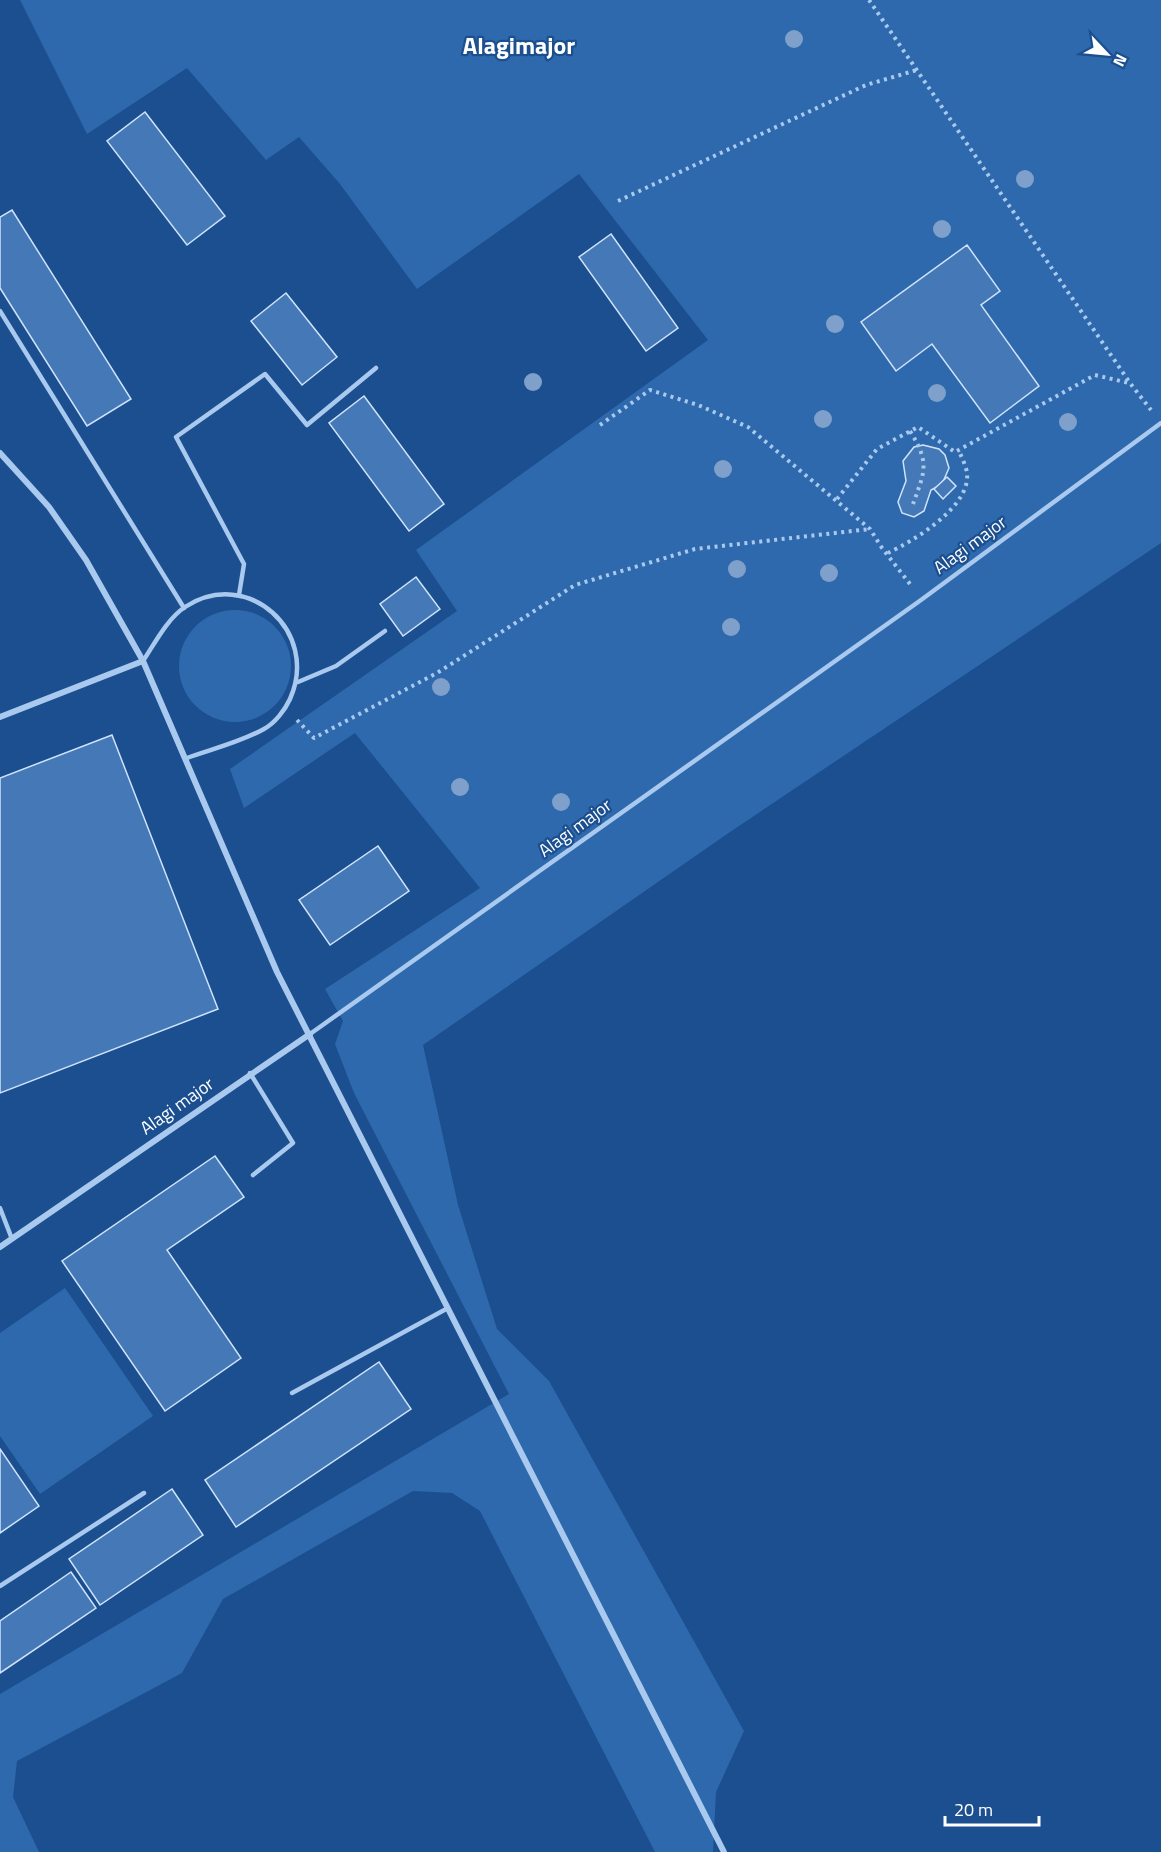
<svg xmlns="http://www.w3.org/2000/svg" width="1161" height="1852" font-family="'Titillium Web',sans-serif">
  <style>
    .green { fill: #2e69ad }
    .building { fill: #4478b7; stroke: #cfe3fa; stroke-width: 1.5 }
    .lines { fill: none; stroke-linecap: round; stroke-linejoin: round }
    .path { stroke: #a9c9ee; stroke-width: 4; stroke-dasharray: 3 4.5; stroke-linecap: butt }
    .lane { stroke: #a9c9ee; stroke-width: 4.5 }
    .street { stroke: #a9c9ee; stroke-width: 6 }
    .tree { fill: #7ea0ca }
    .labels { text-anchor: middle; stroke-width: 4.5; stroke-linejoin: round; paint-order: stroke }
    .street-label { font-size: 18px; fill: #fff; stroke: #1b4f8f }
    .district-label { font-size: 24px; font-weight: bold; fill: #fff; stroke: #1b4f8f }
  </style>
  <rect width="100%" height="100%" fill="#1b4f8f"/>
  <g class="green">
    <polygon points="20,0 1161,0 1161,543 730,832 423,1045 458,1205 497,1329 549,1381 744,1731 716,1792 713,1852 655,1852 480,1511 452,1493 413,1491 223,1599 182,1673 17,1761 13,1797 39,1852 0,1852 0,1694 509,1394 354,1093 335,1044 343,1021 325,989 480,888 355,733 244,808 230,769 457,611 416,550 708,340 579,174 417,289 340,184 299,137 266,160 187,68 87,134"/>
    <circle cx="235" cy="666" r="56"/>
    <polygon points="65,1288 153,1416 40,1494 0,1436 0,1333"/>
  </g>
  <g class="building">
    <polygon points="145,112 225,216 187,245 107,141"/>
    <polygon points="12,210 131,399 87,426 0,288 0,217"/>
    <polygon points="611,234 678,328 646,351 579,257"/>
    <polygon points="967,245 1000,291 981,305 1039,386 990,423 932,344 896,371 861,322"/>
    <polygon points="286,293 337,357 302,385 251,321"/>
    <polygon points="364,396 444,504 409,531 329,423"/>
    <polygon points="923,445 939,449 945,455 949,468 942,484 931,490 924,511 914,517 902,513 898,502 906,481 903,461 914,447"/>
    <polygon points="947,477 956,486 943,499 934,489"/>
    <polygon points="416,577 440,609 403,636 380,604"/>
    <polygon points="112,735 218,1009 0,1093 0,778"/>
    <polygon points="378,846 409,891 330,945 299,900"/>
    <polygon points="215,1156 244,1197 167,1250 241,1358 165,1411 62,1261"/>
    <polygon points="379,1362 411,1409 236,1527 205,1480"/>
    <polygon points="0,1449 39,1506 0,1533"/>
    <polygon points="172,1489 203,1535 100,1605 69,1559"/>
    <polygon points="71,1572 96,1608 0,1673 0,1621"/>
  </g>
  <g class="lines">
    <g class="path">
      <polyline points="869,0 1130,383 1151,410"/>
      <polyline points="618,201 866,85 917,70"/>
      <polyline points="600,425 650,390 698,405 748,427 870,529 882,548 910,584"/>
      <path d="M910,431C930,463 925,471 913,504"/>
      <polyline points="837,499 877,449 918,427 955,452 1095,375 1129,383"/>
      <path d="M888,553C913,541 971,507 967,473C966,466 962,458 959,451"/>
      <polyline points="297,720 314,738 437,673 575,585 695,549 870,529"/>
    </g>
    <g class="lane">
      <polyline points="0,311 184,608"/>
      <polyline points="239,595 244,564 176,437 265,374 307,425 376,368"/>
      <path d="M143,661C155,643 167,619 185,607C248,566 320,632 290,699C285,710 275,723 264,729C241,742 212,749 187,758"/>
      <polyline points="298,682 336,666 385,631"/>
      <polyline points="310,1034 921,600 1161,423"/>
      <polyline points="250,1073 293,1143 253,1175"/>
      <polyline points="0,1208 12,1239"/>
      <polyline points="292,1393 448,1308"/>
      <polyline points="0,1586 144,1493"/>
    </g>
    <g class="street">
      <polyline points="0,453 49,507 86,560 143,661 277,972 724,1852"/>
      <polyline points="0,717 143,661"/>
      <polyline points="0,1247 310,1034"/>
    </g>
  </g>
  <g class="tree">
    <circle cx="794" cy="39" r="9"/>
    <circle cx="1025" cy="179" r="9"/>
    <circle cx="942" cy="229" r="9"/>
    <circle cx="835" cy="324" r="9"/>
    <circle cx="533" cy="382" r="9"/>
    <circle cx="937" cy="393" r="9"/>
    <circle cx="823" cy="419" r="9"/>
    <circle cx="1068" cy="422" r="9"/>
    <circle cx="723" cy="469" r="9"/>
    <circle cx="737" cy="569" r="9"/>
    <circle cx="829" cy="573" r="9"/>
    <circle cx="731" cy="627" r="9"/>
    <circle cx="441" cy="687" r="9"/>
    <circle cx="460" cy="787" r="9"/>
    <circle cx="561" cy="802" r="9"/>
  </g>
  <g class="labels">
    <g class="street-label">
      <text transform="translate(970 545) rotate(-36)" y="6">Alagi major</text>
      <text transform="translate(575 828) rotate(-36)" y="6">Alagi major</text>
      <text transform="translate(177 1106) rotate(-35)" y="6">Alagi major</text>
    </g>
    <g class="district-label">
      <text x="519" y="54">Alagimajor</text>
    </g>
  </g>
  <g transform="translate(1107 54) rotate(116)" stroke="#1b4f8f" stroke-width="4.5" paint-order="stroke">
  <path d="M0-4.5L10 22L0 15L-10 22Z" fill="#ffffff"/>
  <text y="-9" font-size="16" font-weight="bold" text-anchor="middle" fill="#ffffff">N</text>
  </g>
  <path d="M945 1816v9h94v-9" fill="none" stroke="#ffffff" stroke-width="3"/>
  <text x="954" y="1816" font-size="18" fill="#ffffff" stroke="#1b4f8f" stroke-width="4.5" paint-order="stroke">20 m</text>
</svg>
